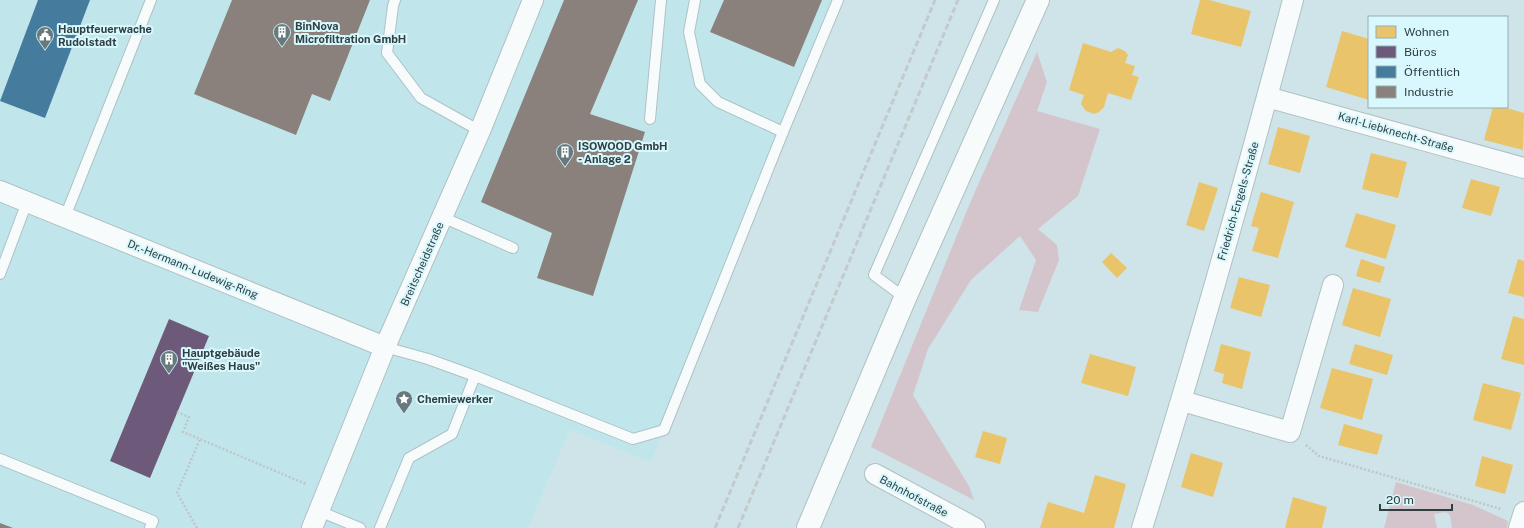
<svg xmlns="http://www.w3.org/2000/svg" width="1524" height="528" viewBox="0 0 1524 528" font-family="'Public Sans',sans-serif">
  <rect width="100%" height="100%" fill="#cee4e8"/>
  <path fill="#c0e6ec" d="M0 0H842L651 462 570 430 528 528H0Z"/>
  <g fill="#d4c5cd">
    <path d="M1037 52 1047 82 1037 111 1100 129 1078 196 1038 229 1057 245 1059 260 1038 312 1019 310 1036 260 1020 236 971 280 928 349 913 395 969 486 974 500 871 447 970 203Z"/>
    <path d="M1396 482 1473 505 1508 521 1507 528H1452L1450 515 1446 512 1434 514 1437 528H1384Z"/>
  </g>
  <g fill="#e9c46a">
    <path d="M1200 0H1209L1251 11 1241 47 1191 34Z"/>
    <path d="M1342 31 1369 39V100L1326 87Z"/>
    <path d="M1083 43 1111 52 1118 48 1125 51 1128 55 1125 63 1135 66 1132 75 1139 77 1131 100 1108 93 1104 107 1099 112 1094 114 1086 111 1081 104 1084 95 1069 90Z"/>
    <path d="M1493 107H1503L1524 113 1523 150 1484 140Z"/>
    <path d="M1278 127 1310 136 1300 173 1268 164Z"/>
    <path d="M1371 153 1407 162 1398 198 1362 189Z"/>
    <path d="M1471 179 1500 187 1491 216 1462 208Z"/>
    <path d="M1199 182 1218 188 1204 231 1186 225Z"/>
    <path d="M1261 192 1294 202 1278 258 1252 251 1259 228 1251 226Z"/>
    <path d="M1356 213 1396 225 1386 259 1345 247Z"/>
    <path d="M1111 253 1127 268 1117 278 1102 262Z"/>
    <path d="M1361 259 1385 267 1380 283 1356 276Z"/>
    <path d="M1518 259 1524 261V297L1508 293Z"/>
    <path d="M1239 277 1270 285 1261 317 1230 308Z"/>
    <path d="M1353 288 1391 299 1380 337 1342 325Z"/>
    <path d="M1513 316 1524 319V365L1501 359Z"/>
    <path d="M1221 344 1251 352 1242 389 1222 383 1224 374 1214 371Z"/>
    <path d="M1355 344 1393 355 1387 375 1349 364Z"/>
    <path d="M1090 354 1136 367 1128 396 1081 383Z"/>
    <path d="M1332 368 1373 379 1362 420 1320 408Z"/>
    <path d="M1483 383 1521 393 1511 430 1473 420Z"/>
    <path d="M1344 424 1383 435 1377 455 1338 445Z"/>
    <path d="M983 431 1007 438 1000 464 975 457Z"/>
    <path d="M1191 453 1223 463 1213 497 1181 487Z"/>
    <path d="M1482 456 1513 465 1505 494 1475 486Z"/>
    <path d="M1095 475 1126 484 1114 528H1040L1048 502 1084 513Z"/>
    <path d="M1293 497 1327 507 1322 528H1285Z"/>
  </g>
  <path fill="#6d597a" d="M169 319 209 336 150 478 110 461Z"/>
  <path fill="#457b9d" d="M38 0H90L45 118 0 101Z"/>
  <g fill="#8a817c">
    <path d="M232 0H370L330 101 312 94 296 135 194 94Z"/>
    <path d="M564 0H638L590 114 645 132 593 296 537 278 552 233 481 202Z"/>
    <path d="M724 0H822L794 67 710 32Z"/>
    <path d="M0 523 13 528H0Z"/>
  </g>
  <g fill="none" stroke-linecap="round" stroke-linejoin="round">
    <g stroke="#afc1c4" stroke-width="12">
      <g id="service">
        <path d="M395 0 393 6 387 53 421 98 480 131"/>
        <path d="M695 0 689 32 700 84 718 102 783 132"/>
        <path d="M650 119 661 0"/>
        <path d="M65 217 151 0"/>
        <path d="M442 217 513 248"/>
        <path d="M0 274 27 202"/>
        <path d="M905 298 874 275 994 0"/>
        <path d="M385 347 428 359 475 376 633 439 664 430 783 132 838 0"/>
        <path d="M0 459 153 521 150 528"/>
        <path d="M319 511 360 528"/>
        <path d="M380 528 409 458 452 434 475 376"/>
      </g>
    </g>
    <g stroke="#afc1c4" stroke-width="22">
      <g id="minor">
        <path d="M1267 97 1524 168"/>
        <path d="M0 191 385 347"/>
        <path d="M1182 401 1290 432 1333 285"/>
        <path d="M875 474 975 528"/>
        <path d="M312 528 385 347 480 131 533 0"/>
        <path d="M1142 528C1197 353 1246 177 1293 0"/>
        <path d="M1519 528 1524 512"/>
      </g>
    </g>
    <g stroke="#afc1c4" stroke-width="24">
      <path id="primary" d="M808 528 905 298 1038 0"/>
    </g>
    <g stroke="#bfc6c7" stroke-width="2.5" stroke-dasharray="2 2" stroke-linecap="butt">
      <path d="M177 412 189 417 183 432 306 484"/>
      <path d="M1306 445 1319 456 1501 509"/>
      <path d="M197 528 177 493 200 439"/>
    </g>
    <use href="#service" stroke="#f8fbfc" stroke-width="10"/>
    <use href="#minor" stroke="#f8fbfc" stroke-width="20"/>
    <use href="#primary" stroke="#f8fbfc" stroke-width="22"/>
    <g stroke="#c4cacb" stroke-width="3" stroke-dasharray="6 3" stroke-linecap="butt">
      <path d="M715 528 935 0"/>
      <path d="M738 528 958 0"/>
    </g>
  </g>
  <defs>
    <g id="building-pin" transform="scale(0.9)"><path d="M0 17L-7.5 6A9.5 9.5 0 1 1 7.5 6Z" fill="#67797c" stroke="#d8f8fd"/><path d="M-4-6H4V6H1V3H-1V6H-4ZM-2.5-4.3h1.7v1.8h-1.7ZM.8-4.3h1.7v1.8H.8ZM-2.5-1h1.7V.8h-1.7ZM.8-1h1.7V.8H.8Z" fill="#fff"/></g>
    <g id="civic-pin" transform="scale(0.9)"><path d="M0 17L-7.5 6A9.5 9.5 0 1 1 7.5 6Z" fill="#67797c" stroke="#d8f8fd"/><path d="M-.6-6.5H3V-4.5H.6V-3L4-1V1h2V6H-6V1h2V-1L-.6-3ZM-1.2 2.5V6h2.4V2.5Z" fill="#fff"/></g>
    <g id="sight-pin" transform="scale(0.9)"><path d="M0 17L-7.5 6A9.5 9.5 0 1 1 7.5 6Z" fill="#67797c" stroke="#d8f8fd"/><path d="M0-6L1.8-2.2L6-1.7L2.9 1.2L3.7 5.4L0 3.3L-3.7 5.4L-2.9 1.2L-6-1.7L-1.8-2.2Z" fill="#fff"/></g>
  </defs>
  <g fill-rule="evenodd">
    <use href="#building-pin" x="282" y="32"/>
    <use href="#civic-pin" x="45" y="35"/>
    <use href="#building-pin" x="565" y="152"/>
    <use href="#building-pin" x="169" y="359"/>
    <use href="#sight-pin" x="404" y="399"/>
  </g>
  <g text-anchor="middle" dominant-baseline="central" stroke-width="4" stroke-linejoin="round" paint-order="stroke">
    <g font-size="11" font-weight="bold" fill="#2f3f42" stroke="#d8f8fd" text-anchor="start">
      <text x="295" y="26">BinNova<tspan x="295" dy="13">Microfiltration GmbH</tspan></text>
      <text x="58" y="29">Hauptfeuerwache<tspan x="58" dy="13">Rudolstadt</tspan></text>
      <text x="578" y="146">ISOWOOD GmbH<tspan x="578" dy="13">- Anlage 2</tspan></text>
      <text x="182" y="353">Hauptgebäude<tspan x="182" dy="13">"Weißes Haus"</tspan></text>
      <text x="417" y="399">Chemiewerker</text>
    </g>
    <g font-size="11" fill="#2f3f42" stroke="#d8f8fd">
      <text transform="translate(1396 132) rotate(16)">Karl-Liebknecht-Straße</text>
      <text transform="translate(1238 201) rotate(-74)">Friedrich-Engels-Straße</text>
      <text transform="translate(422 264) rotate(-66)">Breitscheidstraße</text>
      <text transform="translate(193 269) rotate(22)">Dr.-Hermann-Ludewig-Ring</text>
      <text transform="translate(914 496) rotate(28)">Bahnhofstraße</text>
    </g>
  </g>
  <rect x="1368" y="16" width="140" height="92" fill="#d8f8fd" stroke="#94aeb2"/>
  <rect x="1376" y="26" width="20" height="12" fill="#e9c46a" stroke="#94aeb2"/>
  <text x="1404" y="36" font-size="12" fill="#2f3f42">Wohnen</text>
  <rect x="1376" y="46" width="20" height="12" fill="#6d597a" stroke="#94aeb2"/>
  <text x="1404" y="56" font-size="12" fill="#2f3f42">Büros</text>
  <rect x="1376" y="66" width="20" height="12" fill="#457b9d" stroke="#94aeb2"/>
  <text x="1404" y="76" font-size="12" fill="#2f3f42">Öffentlich</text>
  <rect x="1376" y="86" width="20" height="12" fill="#8a817c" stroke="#94aeb2"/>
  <text x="1404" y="96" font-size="12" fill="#2f3f42">Industrie</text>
  <path d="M1380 504v6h72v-6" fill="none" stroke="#2f3f42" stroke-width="2"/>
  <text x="1386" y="504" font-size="12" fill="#2f3f42" stroke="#d8f8fd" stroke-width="3" paint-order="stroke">20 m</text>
</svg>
